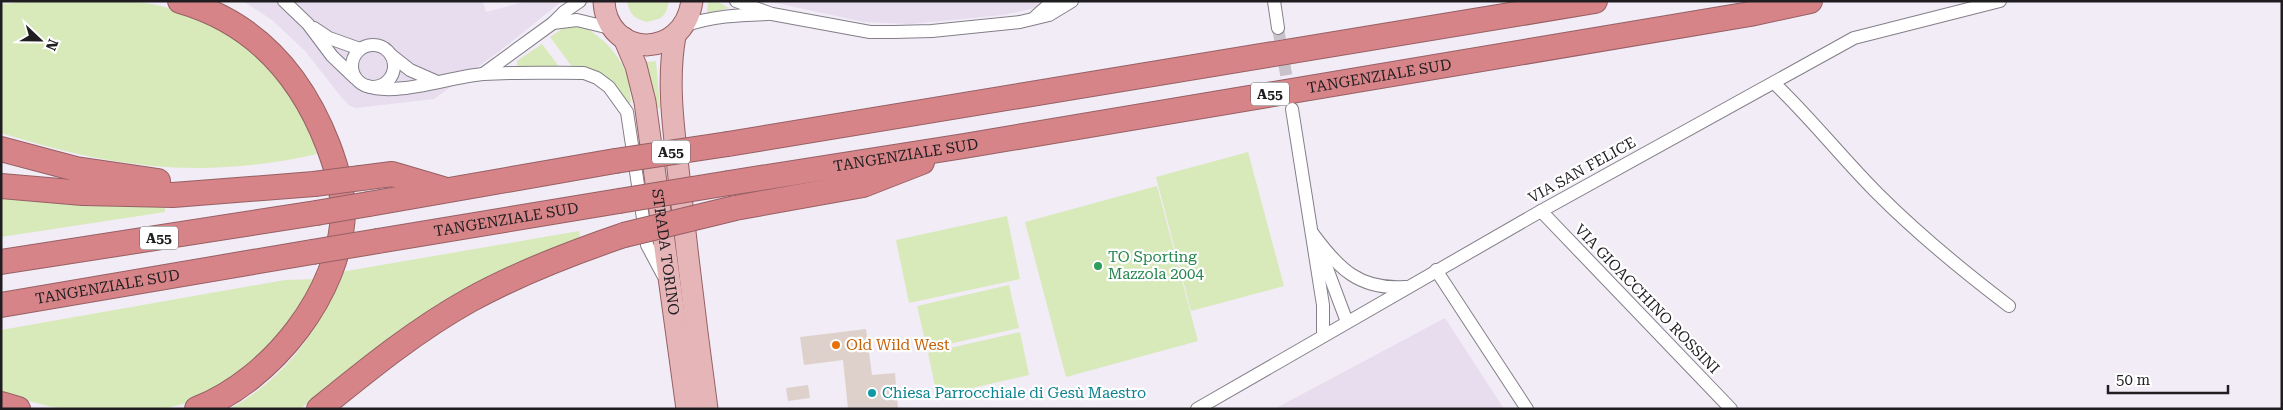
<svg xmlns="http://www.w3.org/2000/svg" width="2283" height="410" viewBox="0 0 2283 410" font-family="'Roboto Serif',serif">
  <rect width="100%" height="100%" fill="#f2ecf6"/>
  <g fill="#e7ddef">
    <path d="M243 1H483L486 12 528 1H562L501 50 434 99 356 108 350 106 342 98 305 51 272 20Z"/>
    <path d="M767 1H1047L1035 8 1003 15 910 24 864 22Z"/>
    <path d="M1445 318 1504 409H1278V407Z"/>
  </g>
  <g fill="#d8e9ba">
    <path d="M39 1C74 1 111 0 145 3 229 16 296 73 317 154 202 180 113 168 1 133V4Z"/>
    <path d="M627 1H669L666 12 661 18 647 22C635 19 629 14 627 1Z"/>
    <path d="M708 1H716L729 8 707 13Z"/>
    <path d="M580 26C600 33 622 57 628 78 630 86 630 95 631 102L629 104 573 68 550 37 565 27Z"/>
    <path d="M542 44 560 68 517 67V61Z"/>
    <path d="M656 61 660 108 654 109 651 82 645 62Z"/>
    <path d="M1248 152 1284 286 1191 311 1156 177Z"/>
    <path d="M1157 186 1198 341 1066 377 1025 222Z"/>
    <path d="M1 197 165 204V212L1 237Z"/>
    <path d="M1007 216 1020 279 909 303 896 240Z"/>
    <path d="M579 231 580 237 493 274 444 300 405 326 300 409H229C285 379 320 330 341 272Z"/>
    <path d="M317 279 302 306 258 362 203 399 163 409H68L52 407 1 394V330L285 280Z"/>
    <path d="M1009 285 1019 328 927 349 917 306Z"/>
    <path d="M1020 332 1029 375 937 396 928 353Z"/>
  </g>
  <g fill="#ded1cc">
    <path d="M866 329 872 375 895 373 898 409H848L843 360 804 365 800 337Z"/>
    <path d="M808 385 810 398 788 401 786 388Z"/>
  </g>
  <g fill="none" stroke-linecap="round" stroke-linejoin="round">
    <path stroke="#c8c3cb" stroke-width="12" stroke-dasharray="12 6" stroke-linecap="butt" d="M1278 28 1290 97"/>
    <g stroke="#837e88" stroke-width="14">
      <g id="street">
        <path d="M284 1 308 24 332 56 355 78"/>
        <path d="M736 1 772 14 870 32H894L932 31 1020 22 1049 15 1072 1"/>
        <path d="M1274 1 1278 28"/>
        <path d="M1036 16 1053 1"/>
        <path d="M553 23 577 20 614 29"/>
        <path d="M684 26C712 16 738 15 768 14"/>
        <path d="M314 28 329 38 360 49"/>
        <circle cx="373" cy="66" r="21"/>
        <path d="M391 55 410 70 435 81"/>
        <path d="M483 74 553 23 564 12 580 1"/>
        <path d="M1774 83C1811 118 1842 158 1878 194 1919 235 1963 271 2009 306"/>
        <path d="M367 86C396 97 452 76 484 74 517 72 550 73 584 73L597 78 609 87 627 112 647 245 663 275"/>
        <path d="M1292 109 1323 305V336"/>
        <path d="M1541 211 1731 409"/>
        <path d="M1313 234C1338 268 1359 290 1405 287"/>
        <path d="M1320 250 1347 322"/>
        <path d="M1436 270 1527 409"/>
        <path d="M1197 409 1541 211 1854 38 2000 1"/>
      </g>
    </g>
    <g stroke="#966064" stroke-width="23">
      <g id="primary">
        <path d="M604 1C606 57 683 62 692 1"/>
        <path d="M675 36C666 86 675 137 680 187 688 261 697 335 707 409"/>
        <path id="s1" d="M624 38 636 66 645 102 687 409"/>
      </g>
    </g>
    <g stroke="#966064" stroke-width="26">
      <g id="highway">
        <path d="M180 1C254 22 301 75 328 145 336 166 343 189 343 212 341 292 272 380 197 409"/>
        <path d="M728 144 1595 1"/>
        <path d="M1 149 76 169 158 181"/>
        <path d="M361 178 392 174 443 189"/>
        <path id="s2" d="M729 183 964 146 1750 14 1810 1"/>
        <path d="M1 186 83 193 173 195 314 184"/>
        <path d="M369 204 615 161"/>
        <path d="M735 208 863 185 922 162"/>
        <path id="s3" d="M378 241 619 201"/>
        <path d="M1 262 316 213"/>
        <path id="s4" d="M1 305 312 252"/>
        <path d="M1 404 18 409"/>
        <path d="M319 409C367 370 416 330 470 300 519 273 571 253 624 235"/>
      </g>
    </g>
    <use href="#street" stroke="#fff" stroke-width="12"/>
    <use href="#primary" stroke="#e6b5b8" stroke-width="21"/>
    <use href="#highway" stroke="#d68488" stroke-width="24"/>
    <g stroke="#966064" stroke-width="26" stroke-linecap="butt">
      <g id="highway-bridge">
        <path d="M615 161 728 144"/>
        <path d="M314 184 361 178"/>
        <path d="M619 201 729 183"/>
        <path d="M316 213 369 204"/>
        <path d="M624 235 735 208"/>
        <path d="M312 252 378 241"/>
      </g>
    </g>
    <use href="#highway-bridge" stroke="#d68488" stroke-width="24"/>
  </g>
  <circle fill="#2e9e5b" stroke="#fff" stroke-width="2" cx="1098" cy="266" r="5"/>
  <circle fill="#e8710a" stroke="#fff" stroke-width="2" cx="836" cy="345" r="5"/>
  <circle fill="#0f9aa8" stroke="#fff" stroke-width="2" cx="872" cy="393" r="5"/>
  <g text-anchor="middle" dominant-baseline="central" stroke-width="4.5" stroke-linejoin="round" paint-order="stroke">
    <g fill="#fff" stroke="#626163" stroke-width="1">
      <rect x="1251" y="82.5" width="38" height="23" rx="4"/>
      <rect x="652" y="140.5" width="38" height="23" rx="4"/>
      <rect x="140" y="226.5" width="38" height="23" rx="4"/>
    </g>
    <g font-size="14" font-weight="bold" fill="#1f1d20">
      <text x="1270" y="94">A55</text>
      <text x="671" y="152">A55</text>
      <text x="159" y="238">A55</text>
    </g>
    <g font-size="15" fill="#1f1d20" stroke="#fff">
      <text stroke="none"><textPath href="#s2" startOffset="659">TANGENZIALE SUD</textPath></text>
      <text stroke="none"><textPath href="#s2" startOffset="179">TANGENZIALE SUD</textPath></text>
      <text transform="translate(1582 170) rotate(-29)">VIA SAN FELICE</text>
      <text stroke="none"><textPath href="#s3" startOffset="130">TANGENZIALE SUD</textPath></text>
      <text stroke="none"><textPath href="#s1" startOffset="219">STRADA TORINO</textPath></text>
      <text stroke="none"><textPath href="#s4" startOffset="108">TANGENZIALE SUD</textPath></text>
      <text transform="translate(1647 299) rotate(46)">VIA GIOACCHINO ROSSINI</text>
    </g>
    <g font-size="15" fill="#27864d" stroke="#fff" text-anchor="start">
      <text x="1108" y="257">TO Sporting<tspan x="1108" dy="17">Mazzola 2004</tspan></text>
    </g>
    <g font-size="15" fill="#c56008" stroke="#fff" text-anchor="start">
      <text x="846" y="345">Old Wild West</text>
    </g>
    <g font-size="15" fill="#0d838f" stroke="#fff" text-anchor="start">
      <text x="882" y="393">Chiesa Parrocchiale di Gesù Maestro</text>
    </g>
  </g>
  <rect width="2283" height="410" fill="none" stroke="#1f1d20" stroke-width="5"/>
  <g transform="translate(40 40) rotate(112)" stroke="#ffffff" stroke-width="4" paint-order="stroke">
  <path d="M0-4L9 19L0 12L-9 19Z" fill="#1f1d20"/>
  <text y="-8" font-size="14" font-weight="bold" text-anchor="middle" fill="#1f1d20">N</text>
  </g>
  <path d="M2108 385v8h120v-8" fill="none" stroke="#1f1d20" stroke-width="2.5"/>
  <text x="2116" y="385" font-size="15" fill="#1f1d20" stroke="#ffffff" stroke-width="4" paint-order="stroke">50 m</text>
</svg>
